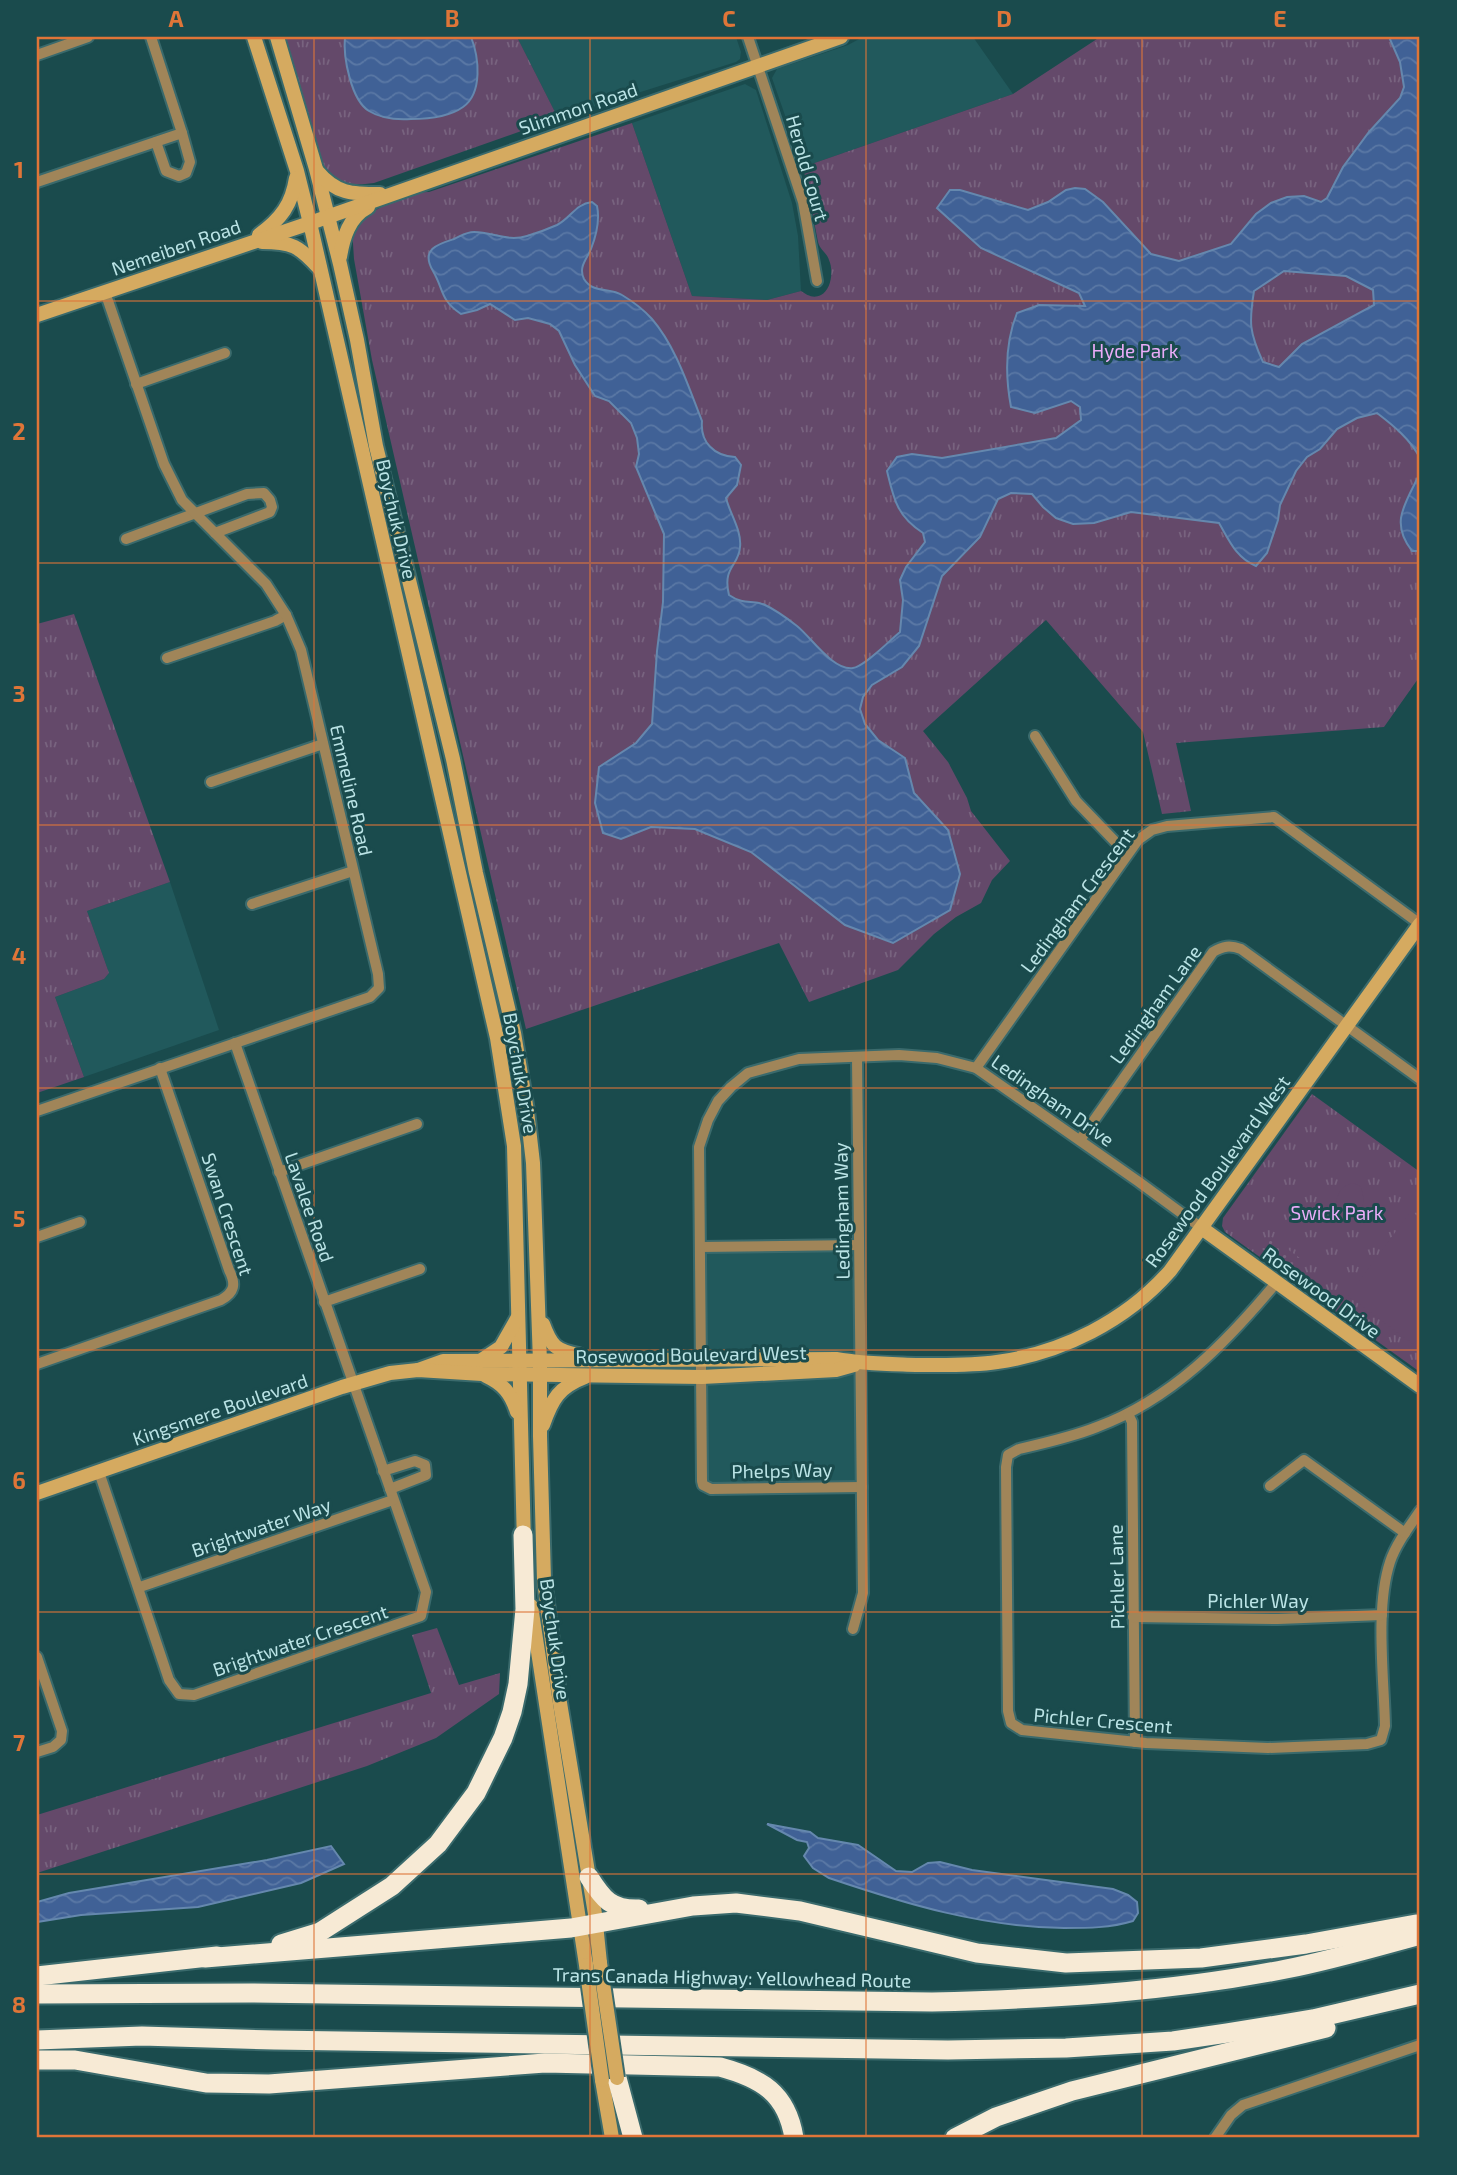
<svg xmlns="http://www.w3.org/2000/svg" width="1457" height="2175" viewBox="0 0 1457 2175" font-family="'Exo 2',sans-serif">
  <defs>
    <pattern id="grass-tufts" width="24" height="20" patternUnits="userSpaceOnUse" patternTransform="scale(1.75)"><rect width="24" height="20" fill="#64496a"/><path d="M3 7l-1-3M5 7V3M7 7l1-3M15 17l-1-3M17 17v-4M19 17l1-3" fill="none" stroke="#78637f"/></pattern>
    <pattern id="garden-dots" width="8" height="8" patternUnits="userSpaceOnUse" patternTransform="scale(1.75)"><rect width="8" height="8" fill="#64496a"/><path d="M2 2h.1M6 6h.1" fill="none" stroke="#78637f" stroke-width="1.8" stroke-linecap="round"/></pattern>
    <pattern id="water-waves" width="16" height="10" patternUnits="userSpaceOnUse" patternTransform="scale(1.75)"><rect width="16" height="10" fill="#406196"/><path d="M0 5q4-4 8 0t8 0" fill="none" stroke="#5a78a5"/></pattern>
  </defs>
  <rect width="100%" height="100%" fill="#1a4b4d"/>
  <g fill="#21595c">
    <path d="M517 37H736L741 52 740 59 736 62 558 118Z"/>
    <path d="M863 37H973L1013 94 803 167 772 78 777 69 848 45Z"/>
    <path d="M745 84 756 90 792 203 798 236 801 291 767 300 692 296 632 123Z"/>
    <path d="M170 882 219 1030 84 1077 55 997 104 979 109 973 87 911Z"/>
    <path d="M859 1245 862 1487 707 1488 700 1247Z"/>
  </g>
  <g fill="url(#grass-tufts)">
    <path d="M280 37H517L558 118 374 183C344 187 331 183 317 156Z"/>
    <path d="M1100 37H1420V676L1384 727 1176 743 1191 811 1162 814 1143 732 1046 620 923 731 948 762 967 798 971 811 1010 861 992 880 981 903 956 917 934 934 898 970 809 1002 779 943 526 1029 372 360 354 259 352 228C372 210 401 193 429 192L632 123 692 296 767 300 801 291C807 295 813 299 821 295 831 290 834 271 829 260 827 253 820 250 818 242 813 217 809 192 803 167L1013 94Z"/>
    <path d="M74 614 170 882 87 911 109 973 104 979 55 997 84 1077 37 1093V624Z"/>
    <path d="M1312 1094 1420 1172V1372L1225 1232 1222 1226 1223 1218Z"/>
    <path d="M437 1628 459 1685 500 1673 499 1694 436 1738 367 1766 37 1873V1815L431 1693 412 1635Z"/>
  </g>
  <path fill="url(#garden-dots)" d="M1271 1237 1301 1259 1292 1270 1262 1249Z"/>
  <g fill="#64496a">
    <path d="M1354 1183 1361 1187 1364 1200 1360 1214 1345 1215 1341 1206 1336 1204C1337 1193 1343 1184 1354 1183Z"/>
    <path d="M1411 1211 1420 1218V1349L1348 1296Z"/>
  </g>
  <g fill="url(#water-waves)" stroke="#6588ae" stroke-width="2" fill-rule="evenodd">
    <path d="M345 37H471C479 57 483 93 463 107 449 117 427 119 411 119 396 120 382 119 369 111 351 100 343 57 345 37Z"/>
    <path d="M1389 37H1420V458C1410 439 1394 426 1377 413L1357 418 1337 429 1320 449 1307 457 1296 471 1280 505 1278 520 1267 553 1256 566C1236 558 1229 540 1219 523L1131 512 1094 523 1073 524 1056 518 1043 507 1032 494 1011 493 998 499 980 537 942 576 919 646 902 667 872 685 863 697 860 709 865 724 878 740 905 758 914 793 948 830 960 874 950 910 893 943 845 925 751 852 695 829 651 827 621 839 603 833 595 803 599 767 636 743 652 724 657 651 663 602 664 534 636 467 639 454 637 438 631 423 609 401 595 396 575 365 559 331 550 324 528 318 515 320 490 304 477 310 461 314C440 300 444 290 433 271 420 249 438 244 454 239 461 236 466 232 474 232 493 232 507 242 527 236 537 233 548 229 557 225 571 218 575 204 592 202L597 206C600 220 596 236 591 249 587 259 578 267 584 279 593 294 610 287 622 295 632 301 644 310 652 319 676 347 688 386 702 421 700 442 714 456 735 457L741 465 737 485 726 498C730 514 742 531 740 547 739 566 722 567 729 595 745 606 752 599 765 605 776 610 788 619 797 626 811 637 833 671 853 668 865 666 889 641 900 632L903 600 900 580 906 567 925 542 923 533C897 516 894 500 887 471L897 457 912 454 942 458 1056 438 1081 420 1080 407 1071 401 1035 413 1011 407C1005 375 1005 343 1017 313L1039 305 1085 306 1079 293 981 248 937 208 950 190H960L1028 210 1048 202 1066 190 1075 188 1085 189 1103 202 1151 254 1179 261 1231 244 1256 214 1271 203 1287 197 1304 196 1321 202 1327 198 1343 167 1369 132 1400 98 1404 87 1400 62ZM1284 271 1346 276 1373 290 1374 305 1302 344 1279 367 1263 362C1249 332 1249 322 1254 291Z"/>
    <path d="M1420 473V551H1412C1389 522 1406 503 1420 473Z"/>
    <path d="M767 1824 810 1832 818 1838 858 1845 896 1871 912 1872 928 1863 940 1862 972 1870 1113 1889 1128 1895 1137 1902 1138 1913 1133 1921C1110 1928 1088 1928 1064 1928 982 1927 906 1904 829 1878L813 1868 804 1856 809 1848 807 1842 797 1840Z"/>
    <path d="M331 1846 344 1864 301 1883 198 1907 81 1915 37 1922V1902L69 1893 267 1860Z"/>
  </g>
  <g fill="none" stroke-linecap="round" stroke-linejoin="round">
    <g stroke="#3a6a6c" stroke-width="14">
      <g id="street">
        <path d="M748 37 803 202 817 281"/>
        <path d="M37 55 88 37"/>
        <path d="M156 142 166 171 179 176 186 173 190 162 182 133"/>
        <path d="M37 182 182 133 151 37"/>
        <path d="M136 384 225 353"/>
        <path d="M126 539 247 494 264 493 270 500 272 507 270 512 215 533"/>
        <path d="M167 658 275 621 286 615"/>
        <path d="M1035 736 1076 801 1127 854"/>
        <path d="M211 782 323 744"/>
        <path d="M252 904 353 871"/>
        <path d="M976 1068 1138 840 1152 830 1167 826 1274 817 1420 924"/>
        <path d="M37 1111 370 997 379 988 378 974 301 650 286 615 266 584 182 500 164 464 105 292"/>
        <path d="M1080 1140 1213 952C1223 946 1230 945 1241 949L1420 1079"/>
        <path d="M279 1172 417 1124"/>
        <path d="M37 1237 80 1222"/>
        <path d="M700 1247 859 1245"/>
        <path d="M1276 1283C1226 1343 1172 1399 1097 1427 1072 1437 1045 1443 1019 1449L1008 1455 1006 1467 1008 1711 1011 1723 1022 1730 1146 1743 1268 1748 1367 1744 1381 1740 1385 1726C1384 1677 1375 1608 1390 1562 1396 1544 1409 1527 1420 1511"/>
        <path d="M324 1302 420 1269"/>
        <path d="M37 1364 221 1300C235 1292 236 1284 229 1270L160 1068"/>
        <path d="M1128 1414 1132 1422 1135 1742"/>
        <path d="M383 1471 415 1461 425 1465 426 1475 390 1489"/>
        <path d="M99 1472 169 1680 179 1694 194 1695 421 1616 426 1592 235 1043"/>
        <path d="M1270 1486 1304 1460 1405 1533"/>
        <path d="M862 1487 711 1489 703 1485 702 1481 699 1147 708 1120 718 1101 731 1087 748 1073 799 1059 899 1055 937 1058 976 1068 1139 1182 1203 1229"/>
        <path d="M140 1587 393 1500"/>
        <path d="M1133 1617 1278 1619 1382 1615"/>
        <path d="M853 1629 863 1593 857 1058"/>
        <path d="M37 1657 62 1731 61 1740 53 1747 37 1752"/>
        <path d="M1215 2138 1231 2115 1243 2105 1420 2045"/>
      </g>
    </g>
    <g stroke="#3a6a6c" stroke-width="18">
      <g id="secondary">
        <path d="M254 37 297 171 310 223 497 1038 514 1146 524 1544"/>
        <path d="M277 37 316 169 340 264 357 340 376 446 453 759 476 873 514 1033 527 1111 533 1163 540 1362V1436L544 1580 560 1703 595 1914 600 1963"/>
        <path d="M317 171C336 194 352 194 380 194"/>
        <path d="M259 235C281 219 292 204 296 178"/>
        <path d="M262 242C292 242 299 246 319 268"/>
        <path d="M340 257C343 238 349 217 368 207"/>
        <path d="M37 315 310 223 841 37"/>
        <path d="M1203 1229 1420 1386"/>
        <path d="M543 1324C551 1346 556 1351 579 1355"/>
        <path d="M480 1361 501 1347 518 1317"/>
        <path d="M418 1370 443 1361 836 1359C863 1364 889 1364 916 1365 943 1365 971 1366 997 1362 1062 1353 1126 1321 1170 1271L1420 924"/>
        <path d="M486 1376C503 1384 511 1393 517 1412"/>
        <path d="M543 1425C552 1399 559 1387 585 1377"/>
        <path d="M37 1493 342 1387 390 1373 418 1370 482 1374 702 1377 836 1370 854 1365"/>
        <path d="M531 1606 586 1965"/>
        <path d="M602 2080 612 2138"/>
      </g>
    </g>
    <g stroke="#3a6a6c" stroke-width="23">
      <g id="highway">
        <path d="M589 1877C603 1899 611 1910 639 1909"/>
        <path d="M281 1944 320 1932 392 1886 438 1844 476 1793 503 1738 512 1712 518 1684 525 1609 523 1535"/>
        <path d="M205 1958 571 1928 693 1906 736 1903 800 1911 977 1953 1066 1963 1201 1958 1306 1944 1416 1924"/>
        <path d="M37 1976 217 1956"/>
        <path d="M37 1994 252 1993 932 2002C1051 1999 1170 1992 1286 1969 1332 1960 1376 1947 1420 1935"/>
        <path d="M37 2040 142 2036 274 2040 948 2050 1066 2048 1173 2041 1227 2033 1313 2019 1420 1994"/>
        <path d="M37 2060H75L206 2083 269 2084 545 2063 720 2067C761 2078 787 2093 794 2138"/>
        <path d="M617 2078 633 2138"/>
        <path d="M955 2138 996 2117 1072 2091 1326 2028"/>
      </g>
    </g>
    <use href="#street" stroke="#a08559" stroke-width="10"/>
    <use href="#secondary" stroke="#d5aa60" stroke-width="14"/>
    <use href="#highway" stroke="#f7ead5" stroke-width="19"/>
    <g stroke="#3a6a6c" stroke-width="18" stroke-linecap="butt">
      <g id="secondary-bridge">
        <path d="M600 1963 617 2078"/>
        <path d="M586 1965 602 2080"/>
      </g>
    </g>
    <use href="#secondary-bridge" stroke="#d5aa60" stroke-width="14"/>
  </g>
  <path fill="none" stroke="#df7538" stroke-width="2" stroke-opacity="0.55" d="M314 37V2138M590 37V2138M866 37V2138M1142 37V2138M37 301H1420M37 563H1420M37 825H1420M37 1088H1420M37 1350H1420M37 1612H1420M37 1874H1420"/>
  <g text-anchor="middle" dominant-baseline="central" stroke-width="6" stroke-linejoin="round" paint-order="stroke">
    <g font-size="19" fill="#bbe4e6" stroke="#1a4b4d">
      <text transform="translate(578 108) rotate(-19)">Slimmon Road</text>
      <text transform="translate(808 168) rotate(74)">Herold Court</text>
      <text transform="translate(176 247) rotate(-19)">Nemeiben Road</text>
      <text transform="translate(397 519) rotate(77)">Boychuk Drive</text>
      <text transform="translate(352 790) rotate(77)">Emmeline Road</text>
      <text transform="translate(1077 900) rotate(-53)">Ledingham Crescent</text>
      <text transform="translate(1155 1004) rotate(-54)">Ledingham Lane</text>
      <text transform="translate(521 1073) rotate(80)">Boychuk Drive</text>
      <text transform="translate(1053 1100) rotate(35)">Ledingham Drive</text>
      <text transform="translate(1217 1171) rotate(-54)">Rosewood Boulevard West</text>
      <text transform="translate(310 1207) rotate(71)">Lavalee Road</text>
      <text transform="translate(841 1211) rotate(-91)">Ledingham Way</text>
      <text transform="translate(228 1214) rotate(72)">Swan Crescent</text>
      <text transform="translate(1322 1292) rotate(36)">Rosewood Drive</text>
      <text transform="translate(691 1354) rotate(-1)">Rosewood Boulevard West</text>
      <text transform="translate(220 1409) rotate(-19)">Kingsmere Boulevard</text>
      <text transform="translate(782 1470) rotate(-1)">Phelps Way</text>
      <text transform="translate(261 1527) rotate(-19)">Brightwater Way</text>
      <text transform="translate(1116 1577) rotate(-91)">Pichler Lane</text>
      <text x="1258" y="1600">Pichler Way</text>
      <text transform="translate(556 1639) rotate(82)">Boychuk Drive</text>
      <text transform="translate(300 1640) rotate(-19)">Brightwater Crescent</text>
      <text transform="translate(1103 1720) rotate(5)">Pichler Crescent</text>
      <text transform="translate(732 1977) rotate(1)">Trans Canada Highway: Yellowhead Route</text>
    </g>
    <g font-size="19" fill="#eaacf9" stroke="#1a4b4d">
      <text x="1135" y="350">Hyde Park</text>
      <text x="1337" y="1212">Swick Park</text>
    </g>
  </g>
  <rect width="1457" height="2175" fill="none" stroke="#1a4b4d" stroke-width="77"/>
  <rect x="38" y="38" width="1380" height="2098" fill="none" stroke="#df7538" stroke-width="2.5"/>
  <g font-size="23" text-anchor="middle" font-weight="bold" fill="#df7538">
    <text x="176" y="27">A</text>
    <text x="452" y="27">B</text>
    <text x="729" y="27">C</text>
    <text x="1004" y="27">D</text>
    <text x="1280" y="27">E</text>
    <text x="19" y="178">1</text>
    <text x="19" y="440">2</text>
    <text x="19" y="702">3</text>
    <text x="19" y="964">4</text>
    <text x="19" y="1227">5</text>
    <text x="19" y="1489">6</text>
    <text x="19" y="1751">7</text>
    <text x="19" y="2013">8</text>
  </g>
</svg>
